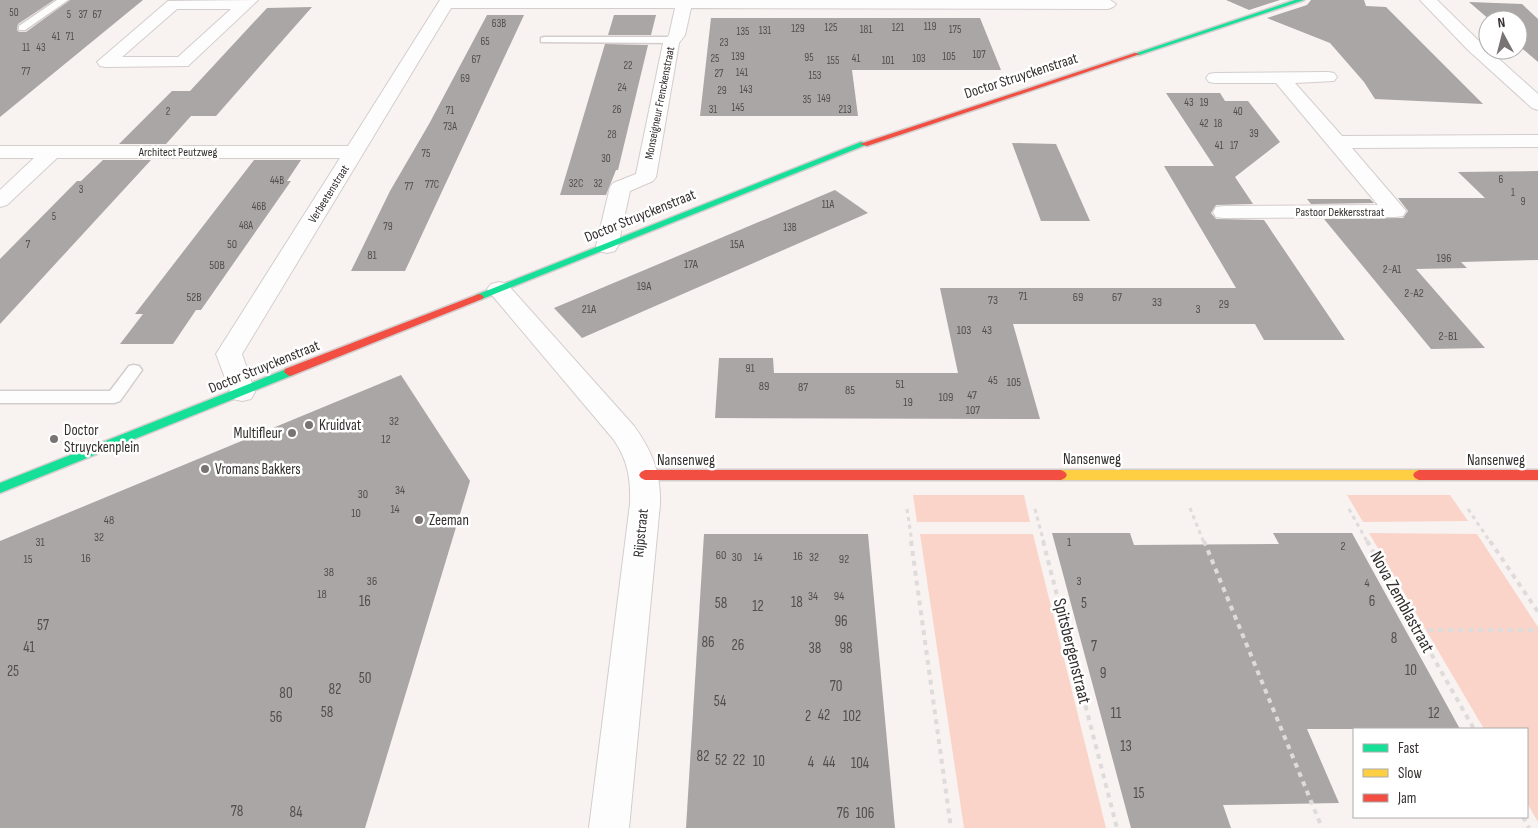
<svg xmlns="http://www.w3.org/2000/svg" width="1538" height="828" viewBox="0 0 1538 828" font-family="'Sofia Sans Condensed',sans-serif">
  <rect width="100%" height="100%" fill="#f8f2f1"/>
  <g fill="#fad4c9">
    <path d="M913 495H1024L1030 522H917Z"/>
    <path d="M1347 495H1450L1468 521 1363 522Z"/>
    <path d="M1369 533 1477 534 1538 627V822L1527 803V729H1484Z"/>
    <path d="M920 534H1033L1106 828H964Z"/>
  </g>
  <g fill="#aaa6a5">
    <path d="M0 0H54L18 24 17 30 19 32H26L70 0H143L0 117Z"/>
    <path d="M1226 0H1280L1249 10Z"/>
    <path d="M1311 0H1364L1366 6 1386 7 1483 104 1375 99 1364 82 1330 43 1267 18 1307 5Z"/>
    <path d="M1469 2 1522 4 1538 19V62L1518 45V20H1490Z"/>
    <path d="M312 7 216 116H191L166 144H119L172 91H190L267 8Z"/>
    <path d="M487 15H524L405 271H351L390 191 429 124Z"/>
    <path d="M614 15H656L651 35H608Z"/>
    <path d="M711 18H980L1001 70H852L858 116H700Z"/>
    <path d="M605 44 648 45 618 170H616L606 195H560Z"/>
    <path d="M1166 93H1220L1225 101H1248L1280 142 1235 177 1253 204 1216 205 1211 213 1216 219 1264 220 1345 340H1264L1255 324H1013L1040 419 715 418 719 358H773L774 373H958L940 288H1236L1164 166H1214Z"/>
    <path d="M1012 143 1056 144 1090 221H1041Z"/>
    <path d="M103 160H151L0 324V259L77 181H81Z"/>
    <path d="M254 160H301L287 181H291L201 310H196L173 344H120L143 314H135Z"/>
    <path d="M1538 171V260L1461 262 1467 268 1416 269 1485 348 1431 349 1324 219 1403 218 1408 211 1398 198H1485L1458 172Z"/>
    <path d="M835 190 868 213 582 338 554 308Z"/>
    <path d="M1307 199H1370L1374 203 1311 204Z"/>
    <path d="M401 375 470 481 365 828H0V541Z"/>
    <path d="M1052 533H1130L1134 545 1279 544 1273 533H1352L1460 729H1307L1339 803 1223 805 1231 828H1131Z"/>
    <path d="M704 534H868L895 828H686Z"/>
  </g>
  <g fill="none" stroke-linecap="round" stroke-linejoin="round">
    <g stroke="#d3cecd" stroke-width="3">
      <g id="lane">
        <path d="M57 0H68L25 30H19V26Z"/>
        <path d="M544 37H673L678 40 673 43 541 42V38Z"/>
        <path d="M134 365 139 366 142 370 120 401 114 403H0V391H110L129 366Z"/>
      </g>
    </g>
    <g stroke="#d3cecd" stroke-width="2">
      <g id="street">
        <path d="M258 0 188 66 106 67 100 66 97 62 168 1ZM177 9H231L178 57H122Z"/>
        <path d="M440 0H1110L1116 4 1113 7 1108 9 691 8 685 35 679 43 656 177 653 181 630 191 618 246 615 251 607 253 599 251 596 246 610 187 613 183 636 174 663 43 669 35 675 8H451L242 354 255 392 251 399 242 401 233 399 216 354 340 158H57L7 205 0 207V190L34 158H0V146H348Z"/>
        <path d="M1420 0H1437L1480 42 1538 94V110L1532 108 1468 50Z"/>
        <path d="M1328 72 1334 73 1337 77 1334 81 1295 83 1342 136 1538 135V147L1352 148 1406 211 1403 216 1395 217 1224 218 1216 217 1213 212 1216 207 1224 206 1378 205 1276 83H1215L1209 82 1206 78 1209 74 1215 73Z"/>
        <path d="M499 282 507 284 634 426C652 451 661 473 660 504L629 828H589L630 504C631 479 628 461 614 440L491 294 487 289 491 284Z"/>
      </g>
    </g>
    <g stroke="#d3cecd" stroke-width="3">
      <g id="fast">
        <path d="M1295 0H1304L1139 55 1134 54Z"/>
        <path d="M861 142 868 144 482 299H476L474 297 476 295Z"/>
        <path d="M289 368 293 369 294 372 293 375 0 493V483Z"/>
      </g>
    </g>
    <g stroke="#d3cecd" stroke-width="3">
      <path id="slow" d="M1061 470H1419L1423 472 1425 475 1423 478 1419 480H1061L1057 478 1055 475 1057 472Z"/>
    </g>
    <g stroke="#d3cecd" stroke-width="3">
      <g id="jam">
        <path d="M1135 53 1140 54 867 146 860 144Z"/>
        <path d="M479 294 482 295 484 297 482 299 293 375 289 376 284 372 285 369Z"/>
        <path d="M645 470H1061L1065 472 1067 475 1065 478 1061 480H645L641 478 639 475 641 472Z"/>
        <path d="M1419 470H1538V480H1419L1415 478 1413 475 1415 472Z"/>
      </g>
    </g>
    <g stroke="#dedcdb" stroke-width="3" stroke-dasharray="4 4" stroke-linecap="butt">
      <path d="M1190 508 1204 543"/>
      <path d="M907 509 912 543"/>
      <path d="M1035 509 1044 543"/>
      <path d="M1349 509 1368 543"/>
      <path d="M1468 509 1491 543"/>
    </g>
    <g stroke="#dedcdb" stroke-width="4" stroke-dasharray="5 5" stroke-linecap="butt">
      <path d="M911 541 951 828"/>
      <path d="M1043 541 1117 828"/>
      <path d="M1204 541 1322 828"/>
      <path d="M1367 541 1474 729"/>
      <path d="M1490 541 1538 612"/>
      <path d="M1418 630H1538"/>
      <path d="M1523 817 1529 828"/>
    </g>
    <use href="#lane" fill="#fefdfd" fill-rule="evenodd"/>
    <use href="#street" fill="#fefdfd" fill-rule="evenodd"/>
    <use href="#fast" fill="#16e098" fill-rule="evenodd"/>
    <use href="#slow" fill="#ffcf43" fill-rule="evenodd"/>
    <use href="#jam" fill="#f24e42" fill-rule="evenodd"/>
  </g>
  <g fill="#797473" stroke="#fff" stroke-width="2">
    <circle cx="309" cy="425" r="5"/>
    <circle cx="292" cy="433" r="5"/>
    <circle cx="54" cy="439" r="5"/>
    <circle cx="205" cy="469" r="5"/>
    <circle cx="419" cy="520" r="5"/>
  </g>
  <g text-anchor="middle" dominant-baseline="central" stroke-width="5" stroke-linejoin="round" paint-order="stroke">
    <g font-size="11" fill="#524e4c">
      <text x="14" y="12">50</text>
      <text x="69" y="14">5</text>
      <text x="83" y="14">37</text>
      <text x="97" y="14">67</text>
      <text x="499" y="23">63B</text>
      <text x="930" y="26">119</text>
      <text x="831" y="27">125</text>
      <text x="898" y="27">121</text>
      <text x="798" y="28">129</text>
      <text x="866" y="29">181</text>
      <text x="955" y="29">175</text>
      <text x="765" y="30">131</text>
      <text x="743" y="31">135</text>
      <text x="56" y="36">41</text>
      <text x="70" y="36">71</text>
      <text x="485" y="41">65</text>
      <text x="724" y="42">23</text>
      <text x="26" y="47">11</text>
      <text x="41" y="47">43</text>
      <text x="979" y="54">107</text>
      <text x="738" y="56">139</text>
      <text x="949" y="56">105</text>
      <text x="809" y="57">95</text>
      <text x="715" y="58">25</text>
      <text x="856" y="58">41</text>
      <text x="919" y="58">103</text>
      <text x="476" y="59">67</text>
      <text x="833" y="60">155</text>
      <text x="888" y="60">101</text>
      <text x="628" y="65">22</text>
      <text x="26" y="71">77</text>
      <text x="742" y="72">141</text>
      <text x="719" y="73">27</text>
      <text x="815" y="75">153</text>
      <text x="465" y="78">69</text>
      <text x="622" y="87">24</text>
      <text x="746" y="89">143</text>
      <text x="722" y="90">29</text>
      <text x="824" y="98">149</text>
      <text x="807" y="99">35</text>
      <text x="1189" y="102">43</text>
      <text x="1204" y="102">19</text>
      <text x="738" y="107">145</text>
      <text x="617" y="109">26</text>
      <text x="713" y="109">31</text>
      <text x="845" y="109">213</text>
      <text x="450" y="110">71</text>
      <text x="168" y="111">2</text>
      <text x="1238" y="111">40</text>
      <text x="1204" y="123">42</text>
      <text x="1218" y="123">18</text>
      <text x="450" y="126">73A</text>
      <text x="1254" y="133">39</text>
      <text x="612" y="134">28</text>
      <text x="1219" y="145">41</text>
      <text x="1234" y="145">17</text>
      <text x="426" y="153">75</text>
      <text x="606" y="158">30</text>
      <text x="1501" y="179">6</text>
      <text x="277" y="180">44B</text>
      <text x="576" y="183">32C</text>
      <text x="598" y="183">32</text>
      <text x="432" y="184">77C</text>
      <text x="409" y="186">77</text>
      <text x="81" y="189">3</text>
      <text x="1513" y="192">1</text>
      <text x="1523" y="201">9</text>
      <text x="828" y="204">11A</text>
      <text x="259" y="206">46B</text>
      <text x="54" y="216">5</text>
      <text x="246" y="225">48A</text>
      <text x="388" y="226">79</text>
      <text x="790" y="227">13B</text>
    </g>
    <g font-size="12" fill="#34302f" stroke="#fff">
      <text transform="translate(660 103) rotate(-79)">Monseigneur Frenckenstraat</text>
      <text x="178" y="152">Architect Peutzweg</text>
      <text transform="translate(329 194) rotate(-58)">Verbeetenstraat</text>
      <text x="1340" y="212">Pastoor Dekkersstraat</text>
    </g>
    <g font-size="12" fill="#524e4c">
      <text x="28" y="244">7</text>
      <text x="232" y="244">50</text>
      <text x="737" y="244">15A</text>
      <text x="372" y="255">81</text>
      <text x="1444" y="258">196</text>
      <text x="691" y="264">17A</text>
      <text x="217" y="265">50B</text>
      <text x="1392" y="269">2-A1</text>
      <text x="644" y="286">19A</text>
      <text x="1414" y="293">2-A2</text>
      <text x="1023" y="296">71</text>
      <text x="194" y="297">52B</text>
      <text x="1078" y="297">69</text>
      <text x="1117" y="297">67</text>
      <text x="993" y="300">73</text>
      <text x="1157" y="302">33</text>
      <text x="1224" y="304">29</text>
      <text x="589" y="309">21A</text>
      <text x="1198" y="309">3</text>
      <text x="964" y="330">103</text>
      <text x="987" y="330">43</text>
      <text x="1448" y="336">2-B1</text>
      <text x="750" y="368">91</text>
      <text x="993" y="380">45</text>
      <text x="1014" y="382">105</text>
      <text x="900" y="384">51</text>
      <text x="764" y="386">89</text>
      <text x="803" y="387">87</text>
      <text x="850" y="390">85</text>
      <text x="972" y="395">47</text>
      <text x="946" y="397">109</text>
      <text x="908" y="402">19</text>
      <text x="973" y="410">107</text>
      <text x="394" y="421">32</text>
      <text x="386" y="439">12</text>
      <text x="400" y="490">34</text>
      <text x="363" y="494">30</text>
      <text x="395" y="509">14</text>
      <text x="356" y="513">10</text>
      <text x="109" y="520">48</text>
      <text x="99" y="537">32</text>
      <text x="40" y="542">31</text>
      <text x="1069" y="542">1</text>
      <text x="1343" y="546">2</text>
      <text x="721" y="555">60</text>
      <text x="798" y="556">16</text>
      <text x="737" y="557">30</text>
      <text x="758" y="557">14</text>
      <text x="814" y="557">32</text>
      <text x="86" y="558">16</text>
      <text x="28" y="559">15</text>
      <text x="844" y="559">92</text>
      <text x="329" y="572">38</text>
      <text x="372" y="581">36</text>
      <text x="1079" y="581">3</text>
      <text x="1367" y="583">4</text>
      <text x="322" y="594">18</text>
      <text x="813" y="596">34</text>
      <text x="839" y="596">94</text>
    </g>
    <g font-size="15" fill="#34302f" stroke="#fff">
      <text transform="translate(1021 76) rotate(-18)">Doctor Struyckenstraat</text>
      <text transform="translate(640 216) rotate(-22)">Doctor Struyckenstraat</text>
      <text transform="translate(264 367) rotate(-22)">Doctor Struyckenstraat</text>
      <text x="1092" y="459">Nansenweg</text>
      <text x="686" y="460">Nansenweg</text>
      <text x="1496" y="460">Nansenweg</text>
      <text transform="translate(641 533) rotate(-84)">Rijpstraat</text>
    </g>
    <g font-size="15" fill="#34302f" stroke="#fff" text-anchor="start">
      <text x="319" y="425">Kruidvat</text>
      <text x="64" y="430">Doctor<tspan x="64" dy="17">Struyckenplein</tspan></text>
      <text x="282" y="433" text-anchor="end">Multifleur</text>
      <text x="215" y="469">Vromans Bakkers</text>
      <text x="429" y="520">Zeeman</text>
    </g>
    <g font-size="15" fill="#524e4c">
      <text x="365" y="601">16</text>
      <text x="1372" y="601">6</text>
      <text x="797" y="602">18</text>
      <text x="721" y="603">58</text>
      <text x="1084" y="603">5</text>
      <text x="758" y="606">12</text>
      <text x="841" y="621">96</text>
      <text x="43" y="625">57</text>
      <text x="1394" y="638">8</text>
      <text x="708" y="642">86</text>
      <text x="738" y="645">26</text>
      <text x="1094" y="646">7</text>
      <text x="29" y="647">41</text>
      <text x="815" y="648">38</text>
      <text x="846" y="648">98</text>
      <text x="1411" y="670">10</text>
      <text x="13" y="671">25</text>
      <text x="1103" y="673">9</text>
      <text x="365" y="678">50</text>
      <text x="836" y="686">70</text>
      <text x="335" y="689">82</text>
      <text x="286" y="693">80</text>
      <text x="720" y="701">54</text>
      <text x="327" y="712">58</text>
      <text x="1116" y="713">11</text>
      <text x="1434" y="713">12</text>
      <text x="824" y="715">42</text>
      <text x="808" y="716">2</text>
      <text x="852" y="716">102</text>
      <text x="276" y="717">56</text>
      <text x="1126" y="746">13</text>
      <text x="703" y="756">82</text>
      <text x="721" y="760">52</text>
      <text x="739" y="760">22</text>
      <text x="759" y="761">10</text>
      <text x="811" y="762">4</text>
      <text x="829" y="762">44</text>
      <text x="860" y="763">104</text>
      <text x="1139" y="793">15</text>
      <text x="237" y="811">78</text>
      <text x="296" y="812">84</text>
      <text x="843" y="813">76</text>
      <text x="865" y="813">106</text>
    </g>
    <g font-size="18" fill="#34302f" stroke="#fff">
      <text transform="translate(1402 602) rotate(61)">Nova Zemblastraat</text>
      <text transform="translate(1072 651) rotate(76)">Spitsbergenstraat</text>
    </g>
  </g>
  <rect x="1353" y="728" width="175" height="90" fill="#ffffff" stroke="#aeacac"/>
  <rect x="1363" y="744" width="25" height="8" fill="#16e098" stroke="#aeacac"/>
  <text x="1398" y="753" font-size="15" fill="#34302f">Fast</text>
  <rect x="1363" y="769" width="25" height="8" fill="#ffcf43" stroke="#aeacac"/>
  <text x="1398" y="778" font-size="15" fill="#34302f">Slow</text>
  <rect x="1363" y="794" width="25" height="8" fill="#f24e42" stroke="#aeacac"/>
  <text x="1398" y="803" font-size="15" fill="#34302f">Jam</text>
  <g transform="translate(1503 35) rotate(353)"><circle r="24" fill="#ffffff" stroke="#aeacac"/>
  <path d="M0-4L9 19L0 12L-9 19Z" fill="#797473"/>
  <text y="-8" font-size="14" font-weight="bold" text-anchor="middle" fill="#34302f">N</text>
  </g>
</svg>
